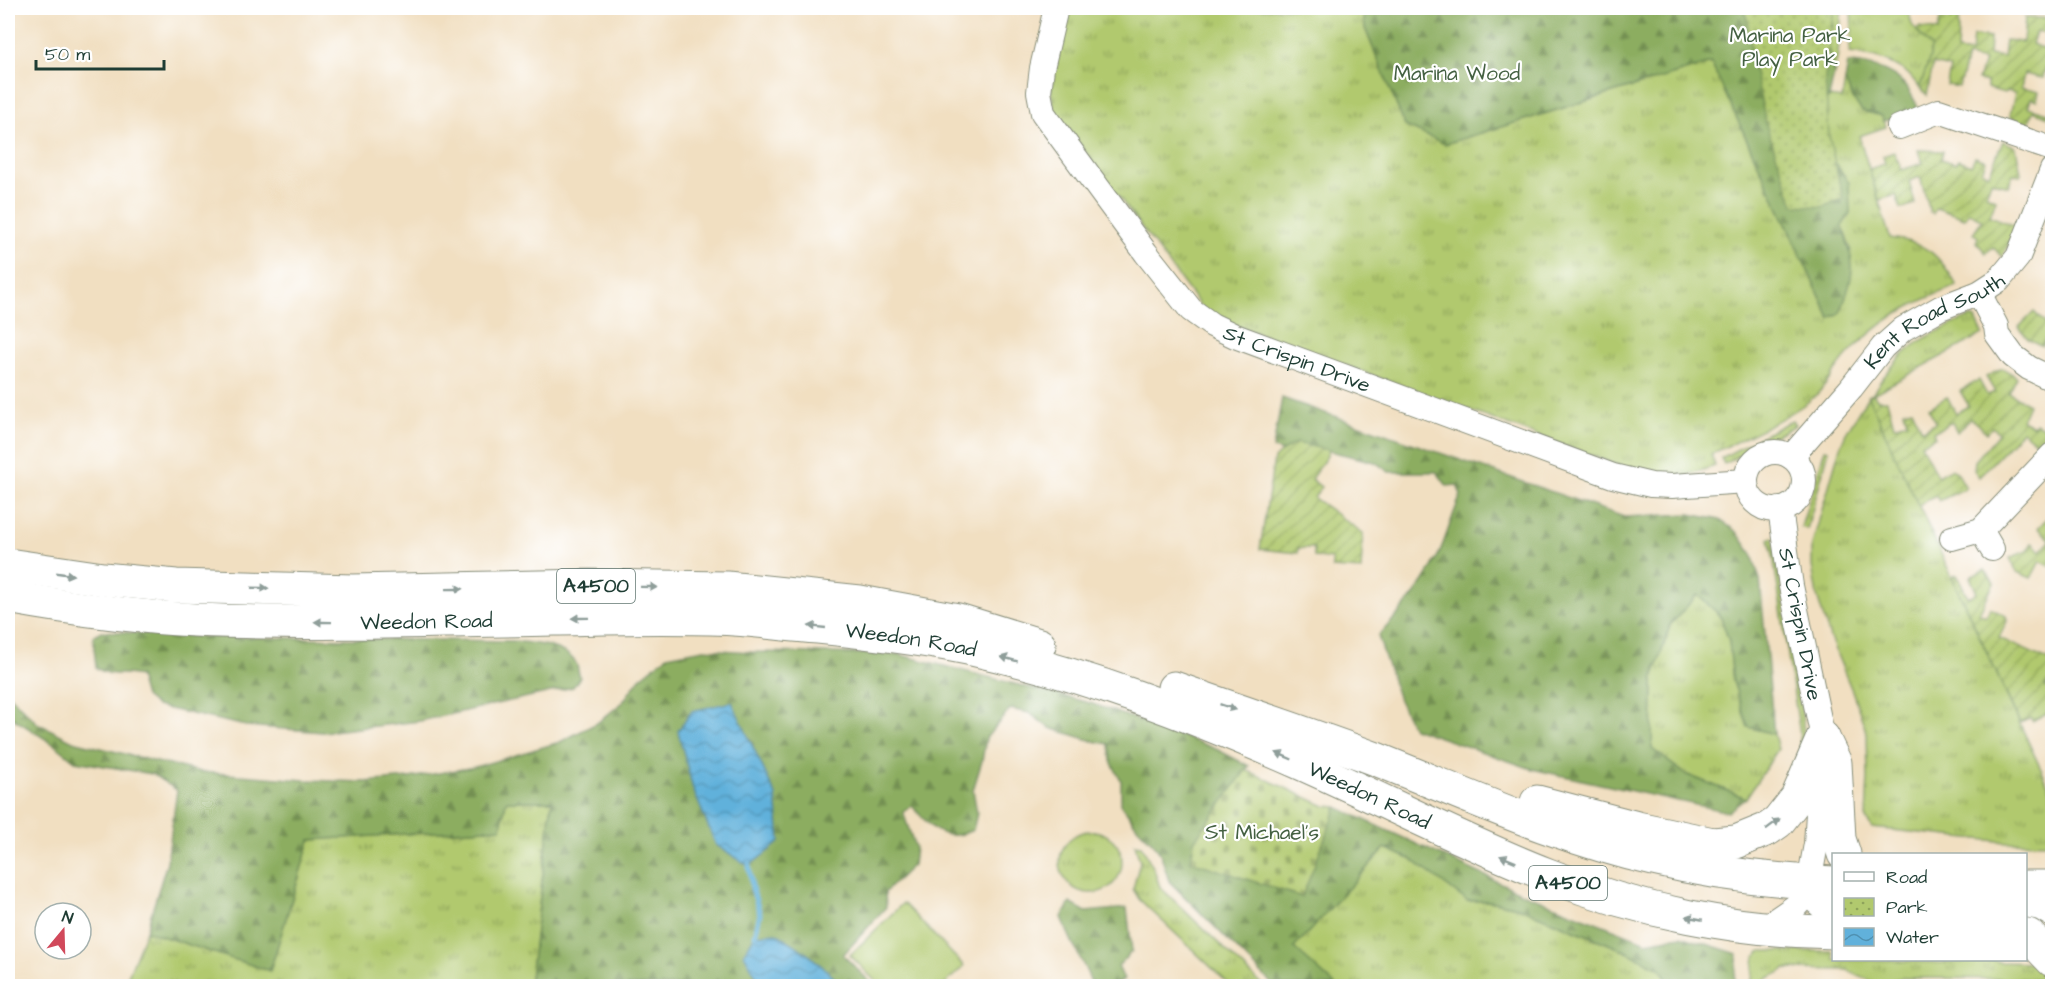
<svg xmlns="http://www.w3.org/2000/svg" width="2060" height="994" viewBox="0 0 2060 994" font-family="'Architects Daughter',sans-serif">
  <defs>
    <pattern id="grass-tufts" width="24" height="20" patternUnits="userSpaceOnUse" patternTransform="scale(1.5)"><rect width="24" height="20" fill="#b1c96e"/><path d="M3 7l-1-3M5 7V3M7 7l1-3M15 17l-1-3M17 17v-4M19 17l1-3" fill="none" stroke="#8fa45b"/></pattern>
    <pattern id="forest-firs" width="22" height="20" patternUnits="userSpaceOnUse" patternTransform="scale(1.5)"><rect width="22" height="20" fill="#8cad61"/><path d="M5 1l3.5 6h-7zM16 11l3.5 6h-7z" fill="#728e51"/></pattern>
    <pattern id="cemetery-stones" width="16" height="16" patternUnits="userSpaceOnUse" patternTransform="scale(1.5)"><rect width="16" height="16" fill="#b1c96e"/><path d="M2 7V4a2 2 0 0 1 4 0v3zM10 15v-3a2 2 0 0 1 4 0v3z" fill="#8fa45b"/></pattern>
    <pattern id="park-dots" width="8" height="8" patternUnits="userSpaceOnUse" patternTransform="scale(1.5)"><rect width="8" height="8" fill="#b1c96e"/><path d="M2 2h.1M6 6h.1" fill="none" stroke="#8fa45b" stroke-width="1.8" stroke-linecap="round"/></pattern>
    <pattern id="garden-furrows" width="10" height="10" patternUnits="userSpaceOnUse" patternTransform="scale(1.5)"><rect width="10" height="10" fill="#b1c96e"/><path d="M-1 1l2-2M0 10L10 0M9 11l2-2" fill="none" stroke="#8fa45b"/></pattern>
    <pattern id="water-waves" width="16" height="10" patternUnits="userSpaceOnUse" patternTransform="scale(1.5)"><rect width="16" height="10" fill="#61b1db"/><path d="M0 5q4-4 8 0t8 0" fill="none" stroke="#4f91b2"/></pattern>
  </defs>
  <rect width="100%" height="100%" fill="#fff"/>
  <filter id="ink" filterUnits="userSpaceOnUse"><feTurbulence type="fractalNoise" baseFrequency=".0167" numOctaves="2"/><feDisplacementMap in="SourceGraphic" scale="12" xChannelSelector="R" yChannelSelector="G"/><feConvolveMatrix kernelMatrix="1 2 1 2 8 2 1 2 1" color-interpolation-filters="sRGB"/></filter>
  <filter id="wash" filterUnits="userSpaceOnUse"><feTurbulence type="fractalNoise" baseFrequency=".008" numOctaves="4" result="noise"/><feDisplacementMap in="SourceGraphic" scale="24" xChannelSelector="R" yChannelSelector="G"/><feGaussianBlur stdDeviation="1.35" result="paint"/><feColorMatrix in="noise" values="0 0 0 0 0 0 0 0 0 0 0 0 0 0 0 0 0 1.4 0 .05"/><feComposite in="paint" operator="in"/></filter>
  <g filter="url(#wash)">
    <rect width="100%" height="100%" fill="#f1dfc1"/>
    <g fill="url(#grass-tufts)" stroke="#688351" stroke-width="1.5">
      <path d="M1067 8H1363L1365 28 1405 126 1445 144 1711 63 1830 318 1851 249 1842 226 1850 212 1818 109 1829 97 1842 99 1845 81C1855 106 1857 109 1883 116L1886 127 1859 136 1890 238C1926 242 1940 255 1957 286 1911 303 1879 320 1846 357 1834 371 1824 391 1808 402 1778 423 1743 438 1711 454L1715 466 1684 476 1639 473 1211 316 1201 307 1054 110 1051 91Z"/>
      <path d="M1824 8H1842L1838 55 1834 74C1832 65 1829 54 1829 44 1829 26 1841 25 1824 8Z"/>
      <path d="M1851 8H1908L1912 25 1932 46 1930 57 1920 87C1915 83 1912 77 1907 73 1891 61 1868 55 1849 53L1852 30Z"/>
      <path d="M1970 317 1976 319 1983 334 1873 394C1876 387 1881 380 1886 374 1911 341 1933 333 1970 317Z"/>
      <path d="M1868 396 2052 793V843L2007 842 1872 828 1866 819 1868 777 1867 734 1853 693 1830 638 1817 596 1812 566V545L1840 447 1846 433Z"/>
      <path d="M1792 420 1795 425 1724 464 1721 458Z"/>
      <path d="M1825 449 1829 450 1807 529 1801 527Z"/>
      <path d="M1773 537 1800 697 1805 741 1783 799 1800 750V735L1773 556 1769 539Z"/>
      <path d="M1697 595 1720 615 1729 641 1733 681 1748 727 1774 734 1778 749 1746 798 1685 774 1652 749 1653 679 1670 625Z"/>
      <path d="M506 801H552L529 986H124L146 931 270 970 310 840 501 828Z"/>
      <circle cx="1091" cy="862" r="31"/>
      <path d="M1135 844 1141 845 1154 869 1160 887 1263 986H1231L1139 899 1133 889 1140 862Z"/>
      <path d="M1385 848 1412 859 1467 901H1489L1518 907 1621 949 1660 968 1672 986H1336L1293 948Z"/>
      <path d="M1761 951H1833L1834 960H1889L1945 963 1995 960 1999 962 2033 963 2041 969 2042 981 2028 979 1902 978 1876 984C1867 978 1856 977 1849 970L1785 969C1776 977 1765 976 1759 986H1751L1755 957Z"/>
    </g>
    <g fill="url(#forest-firs)" stroke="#56754a" stroke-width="1.5">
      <path d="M1363 8H1795L1828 42 1834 74 1829 97 1818 109 1833 160 1849 182 1850 213 1842 226C1857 265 1854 275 1840 313L1830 318 1711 63 1445 144 1405 126 1365 28Z"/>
      <path d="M1848 63C1867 64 1890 69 1904 84 1910 91 1915 101 1919 109L1914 113 1883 121 1882 116 1862 111 1854 101 1845 81Z"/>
      <path d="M1282 398 1624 517 1690 514 1720 520 1737 532 1752 554 1760 580 1774 734 1748 727 1733 681 1729 641 1720 615 1697 595 1670 625 1653 679 1652 749 1685 774 1746 798 1728 812 1532 769 1413 728 1399 700 1378 636C1405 608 1429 580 1443 544 1449 528 1454 511 1461 495L1457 485 1447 486 1437 472H1389L1375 462 1296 443 1281 452 1273 448Z"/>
      <path d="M101 631 211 637 514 641C532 643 565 645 576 663 578 667 578 673 580 677L573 687 420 721 323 732 246 726 156 706 145 697 139 676C122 671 112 678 96 668L93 636Z"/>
      <path d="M704 649 751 652 897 654 1090 703 1161 728 1216 749 1249 766 1194 841 1191 861 1302 897 1337 807 1520 892 1646 942 1681 936 1738 954 1734 986H1672L1660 968 1621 949 1518 907 1489 901H1467L1412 860 1385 848 1294 948 1336 986H1274L1169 881 1161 855 1154 844 1138 828 1121 804V781L1111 761 1109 744 1093 741 1050 728 1029 713 1010 709 986 738 982 761 973 790 977 813 973 830C941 844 932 828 912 806L903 812 915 847 913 865 885 892 886 907 843 955 874 986H529L552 801H506L501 828 310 840 270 971 146 931 167 862 177 790 152 774 75 761 55 745 8 715V694L37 723 73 741 157 762 201 772 305 780 365 782 409 778 475 767 560 742 597 723 622 703 640 678 667 656Z"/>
      <path d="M1070 903 1086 912 1127 908 1132 951 1118 966 1124 980C1111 987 1105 988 1091 982 1082 959 1069 940 1062 917Z"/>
    </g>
    <path fill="url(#cemetery-stones)" stroke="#688351" stroke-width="1.5" d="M1246 770 1325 806 1337 807 1302 897 1191 861 1194 841Z"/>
    <path fill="url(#park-dots)" stroke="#688351" stroke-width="1.5" d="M1745 8H1834L1825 78 1829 136 1843 199 1822 207 1794 205 1767 128 1755 73Z"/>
    <g fill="url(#garden-furrows)" stroke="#688351" stroke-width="1.5">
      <path d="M1953 8 1959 10 1957 51 1971 53 1973 36 1990 38 1989 55 2003 57 2005 40 2023 42 2025 18H2052V35L2036 31 2032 44 2050 51 2043 78 2024 74 2021 88 2039 92 2037 100 2031 98 2028 107 2052 114V118L2033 111 2028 125 2012 118 2010 115 2015 93 2007 91 2004 93 1987 88V82L1978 80 1984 61 1967 57 1959 87 1947 85 1950 68 1933 64 1927 95 1920 87 1930 57 1931 47 1916 30 1920 27 1938 31 1940 19 1951 20Z"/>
      <path d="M2003 141 2016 147 2021 173 2020 176 2013 174 2008 186 1991 181 1986 195 1996 199 1990 216 2018 227 2002 257 1993 247 1986 253 1976 242 1978 237 1973 233 1982 220 1969 212 1965 218 1936 208 1933 214 1930 212 1920 177 1909 181 1915 204 1901 209 1896 195 1879 200 1869 169 1885 164 1883 156 1894 152 1902 170 1923 163 1918 150 1943 151 1941 159 1955 164 1958 160 1971 165 1975 157 1986 161 1982 171 1989 174Z"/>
      <path d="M2034 312 2046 324 2052 318V330L2050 329 2042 346 2028 339 2019 327Z"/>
      <path d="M2002 368 2017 377 2009 393 2029 404 2022 420 2034 426 2036 423 2050 431 2041 446 2022 431 1979 477 1974 470 1975 461 1999 433 1992 427 1987 433 1970 418 1957 432 1952 422 1933 432 1935 437 1921 444 1937 476 1951 469 1957 472 1966 488 1939 501 1936 496 1918 505 1868 396 1873 394 1878 400H1887L1894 426 1907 422 1904 411 1912 409 1922 430 1936 422 1928 408 1947 397 1956 413 1969 406 1960 391 1979 380 1987 395 1995 392 1986 377Z"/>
      <path d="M1296 443 1328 450 1327 456 1311 479 1321 487 1314 498 1363 533 1361 570 1332 568V559L1314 557V548H1298V553L1260 549 1274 459 1281 452Z"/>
      <path d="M2052 513V567L2040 561 2031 578 2017 572 2010 558 2027 551 2032 543 2041 551 2051 540 2038 528Z"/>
      <path d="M1985 570 1994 583 1979 613 1986 616 1990 608 2006 616 2007 621 1999 638 2052 662V682L2045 686 2046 688 2052 685V712L2032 721 2031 718 2020 723 1952 577 1957 575 1968 597 1977 593 1970 577Z"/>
    </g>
    <path fill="#b1c96e" stroke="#688351" stroke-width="1.5" d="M903 903 964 966 943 986H880L850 955Z"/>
    <g fill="url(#water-waves)" stroke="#407788" stroke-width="1.5">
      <path d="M732 702 776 796 780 842 749 866 716 845 693 789 678 731 692 711Z"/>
      <path d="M776 933C801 947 823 965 842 986H762L744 954 755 935Z"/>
    </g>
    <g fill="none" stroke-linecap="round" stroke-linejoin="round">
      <path stroke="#61b1db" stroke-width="5" d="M749 866 752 888 760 914 755 935"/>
    </g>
  </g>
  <g filter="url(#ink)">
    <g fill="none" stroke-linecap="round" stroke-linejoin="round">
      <g stroke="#888e7a" stroke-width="26">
        <g id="minor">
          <path id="s1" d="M1056 8 1042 68 1039 92 1043 113 1146 253 1191 310 1212 325 1235 336 1613 476 1651 485 1672 486 1746 481"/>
          <path d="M1899 127 1939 111 2052 149"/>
          <path d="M1979 293 1996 326 1997 334 2013 356 2029 368 2052 379"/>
          <circle cx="1775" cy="481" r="29"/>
          <path id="s2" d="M1791 457 1851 388 1883 347 1903 329 1940 308 1979 293 1999 280 2018 257 2052 170"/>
          <path d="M1981 530 1992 549"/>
          <path d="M1952 538 1981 530 2052 455"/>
          <path d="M1804 879 1807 894 1834 917"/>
          <path d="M2026 905 2040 908 2052 915"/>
          <path d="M1764 928 1796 906 1807 894 1816 844 1823 738 1791 586 1780 509"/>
        </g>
      </g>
      <g stroke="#888e7a" stroke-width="35">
        <g id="highway">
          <path d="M8 565 103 579 176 586 353 591 590 586 727 588 860 602 958 620 1039 645"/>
          <path id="s3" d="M8 597C69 608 133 617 195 620 315 625 435 621 554 619 614 618 674 616 734 619 762 621 790 625 818 627 868 632 919 638 968 648 1082 673 1192 715 1298 762 1382 799 1463 842 1548 875 1638 911 1737 931 1834 932"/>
          <path d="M1174 688C1241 712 1309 734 1376 759 1467 795 1557 837 1653 859 1711 873 1775 881 1834 883"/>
          <path d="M1823 738 1835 763 1839 839 1844 854"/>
          <path d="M1537 802 1637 828 1713 844 1736 842 1768 829 1778 822 1797 798 1823 738"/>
          <path d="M2026 887H2052"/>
          <path d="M2028 935 2052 960"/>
        </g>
      </g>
      <use href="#minor" stroke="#fff" stroke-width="24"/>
      <use href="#highway" stroke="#fff" stroke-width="33"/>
    </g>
    <defs><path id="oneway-solid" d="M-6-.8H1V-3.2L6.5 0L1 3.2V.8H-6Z" transform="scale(1.5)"/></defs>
    <g fill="#8f9e9a">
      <use href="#oneway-solid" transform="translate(65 574) rotate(8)"/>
      <use href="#oneway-solid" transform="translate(649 587) rotate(1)"/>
      <use href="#oneway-solid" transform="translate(260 588) rotate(2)"/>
      <use href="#oneway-solid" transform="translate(455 589) rotate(-1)"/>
      <use href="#oneway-solid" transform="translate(580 618) rotate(179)"/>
      <use href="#oneway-solid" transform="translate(323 622) rotate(-179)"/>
      <use href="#oneway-solid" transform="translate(817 627) rotate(-174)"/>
      <use href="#oneway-solid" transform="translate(1009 659) rotate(-165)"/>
      <use href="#oneway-solid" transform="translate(1228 707) rotate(19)"/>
      <use href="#oneway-solid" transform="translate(1284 756) rotate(-157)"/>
      <use href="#oneway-solid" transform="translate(1773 824) rotate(-37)"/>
      <use href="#oneway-solid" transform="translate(1508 859) rotate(-158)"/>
      <use href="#oneway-solid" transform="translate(1694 918) rotate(-169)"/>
    </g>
  </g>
  <g text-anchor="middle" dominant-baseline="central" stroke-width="4.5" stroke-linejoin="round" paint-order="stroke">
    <g fill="#fff" stroke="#627771" stroke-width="1.5">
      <rect x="557" y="569" width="78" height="34" rx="4.5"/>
      <rect x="1529" y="866" width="78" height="34" rx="4.5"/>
    </g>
    <g font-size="20" font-weight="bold" fill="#1f3d34">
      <text x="596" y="586">A4500</text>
      <text x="1568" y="883">A4500</text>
    </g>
    <g font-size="21" fill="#446042" stroke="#fff">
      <text x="1790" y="35">Marina Park<tspan x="1790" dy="24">Play Park</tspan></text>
      <text x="1457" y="73">Marina Wood</text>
      <text x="1262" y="832">St Michael's</text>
    </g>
    <g font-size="21" fill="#1f3d34" stroke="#fff">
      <text stroke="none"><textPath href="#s2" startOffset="201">Kent Road South</textPath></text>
      <text stroke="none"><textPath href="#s1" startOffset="471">St Crispin Drive</textPath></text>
      <text stroke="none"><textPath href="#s3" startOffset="420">Weedon Road</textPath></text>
      <text transform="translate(1800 624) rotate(79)">St Crispin Drive</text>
      <text stroke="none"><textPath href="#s3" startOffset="906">Weedon Road</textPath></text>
      <text stroke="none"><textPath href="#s3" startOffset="1392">Weedon Road</textPath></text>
    </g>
  </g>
  <rect width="2060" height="994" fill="none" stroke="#fff" stroke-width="30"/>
  <rect x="1832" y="853" width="195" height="108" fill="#ffffff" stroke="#a5b1ae" stroke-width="1.5"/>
  <rect x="1844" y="872" width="30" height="9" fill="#ffffff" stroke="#a5b1ae" stroke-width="1.5"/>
  <text x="1886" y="883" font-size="18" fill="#1f3d34">Road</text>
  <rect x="1844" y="898" width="30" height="18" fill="url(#park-dots)" stroke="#a5b1ae" stroke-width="1.5"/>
  <text x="1886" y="913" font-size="18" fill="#1f3d34">Park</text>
  <rect x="1844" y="928" width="30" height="18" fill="url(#water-waves)" stroke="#a5b1ae" stroke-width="1.5"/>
  <text x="1886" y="943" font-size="18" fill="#1f3d34">Water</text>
  <g transform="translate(63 931) rotate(19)"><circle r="28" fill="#ffffff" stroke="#a5b1ae" stroke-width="1.5"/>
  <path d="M0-4.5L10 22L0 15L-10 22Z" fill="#d1495b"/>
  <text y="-9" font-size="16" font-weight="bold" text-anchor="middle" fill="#1f3d34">N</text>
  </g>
  <path d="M36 60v9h128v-9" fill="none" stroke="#1f3d34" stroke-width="3"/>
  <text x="45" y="60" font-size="18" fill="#1f3d34" stroke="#ffffff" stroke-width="4.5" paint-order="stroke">50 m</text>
</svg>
